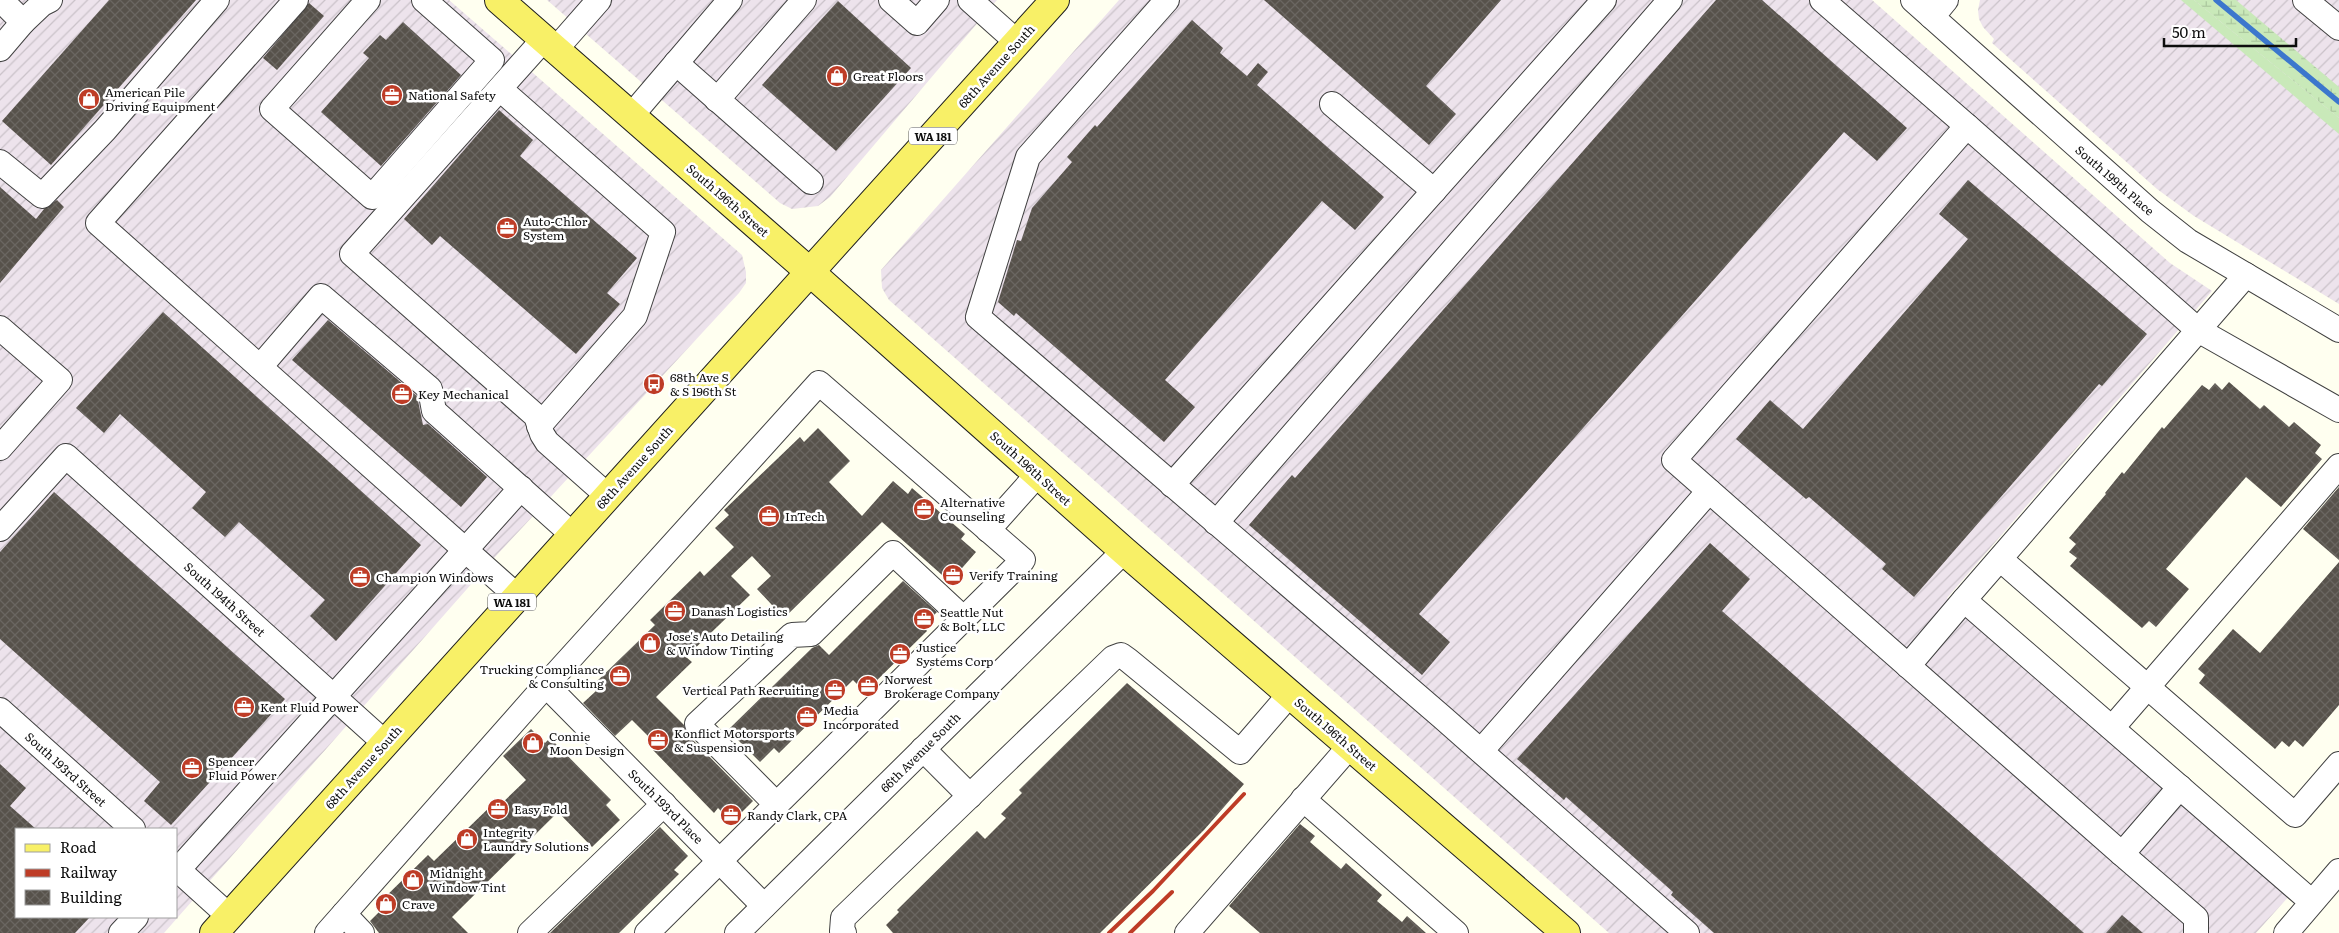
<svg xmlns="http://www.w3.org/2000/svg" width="2339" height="933" viewBox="0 0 2339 933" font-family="Literata,serif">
  <defs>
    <pattern id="industrial-furrows" width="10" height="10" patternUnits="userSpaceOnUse" patternTransform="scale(1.25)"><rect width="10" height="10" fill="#ede3ec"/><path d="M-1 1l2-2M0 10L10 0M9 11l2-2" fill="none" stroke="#cac2c9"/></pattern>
    <pattern id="wetland-marsh" width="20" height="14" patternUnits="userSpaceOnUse" patternTransform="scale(1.25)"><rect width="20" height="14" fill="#c9e9b9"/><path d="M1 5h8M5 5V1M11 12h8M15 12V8" fill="none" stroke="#abc79e"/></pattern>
    <pattern id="building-cross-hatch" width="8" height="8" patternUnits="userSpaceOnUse" patternTransform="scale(1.25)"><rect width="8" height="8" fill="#57524b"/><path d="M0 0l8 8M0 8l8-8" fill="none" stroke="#6a6661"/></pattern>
  </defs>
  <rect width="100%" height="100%" fill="#fffff0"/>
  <g fill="url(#industrial-furrows)" fill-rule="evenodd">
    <path d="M0 0H449L742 255 746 272V283L739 293 496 556 164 933H0ZM16 829H176V917H16Z"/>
    <path d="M547 0H997L830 197 818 206 792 209 780 203Z"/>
    <path d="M1119 0H1872L2170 263 2212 291 1947 598 2291 894 2256 933H1609L889 300 882 288 881 270Z"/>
    <path d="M1980 0H2339V304L2194 216 2157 189 1992 43 1994 39 1983 27 1979 19 1978 10Z"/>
  </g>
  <path fill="#c9e9b9" d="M2181 0H2194L2339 118V134Z"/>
  <path fill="url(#wetland-marsh)" d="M2194 0H2236L2339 87V118Z"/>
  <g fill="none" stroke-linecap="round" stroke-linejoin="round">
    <path stroke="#3c77cd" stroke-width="5.5" d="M2216 0 2339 102"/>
  </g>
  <g fill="url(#building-cross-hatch)">
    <path d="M109 0H196L51 165 2 121Z"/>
    <path d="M1264 0H1501L1426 86 1456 114 1429 145Z"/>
    <path d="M1716 0H1762L1907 128 1877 161 1844 132 1419 614 1450 642 1422 675 1249 525 1292 475 1295 478Z"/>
    <path d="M838 1 911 68 836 151 762 85Z"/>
    <path d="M309 3 324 16 277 70 263 58Z"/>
    <path d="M1192 20 1223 48 1220 53 1247 76 1258 63 1268 72 1257 85 1384 197 1355 230 1322 201 1165 380 1195 407 1164 442 1016 313 1014 316 998 302 1017 240 1021 241 1032 208 1072 162 1067 157 1095 125 1097 127Z"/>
    <path d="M403 22 461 75 381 166 321 112 369 58 363 53 380 35 386 40Z"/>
    <path d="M499 110 533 140 520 156 637 258 607 293 620 304 576 354 440 236 432 245 404 219Z"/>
    <path d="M1968 180 2147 334 2102 386 2099 384 1914 597 1882 569 1886 564 1809 497 1806 499 1736 439 1770 400 1803 429 1968 239 1939 214Z"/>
    <path d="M0 187 36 219 44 209 57 200 64 207 0 283Z"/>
    <path d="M163 312 421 545 336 641 310 616 325 600 239 522 225 537 192 508 206 492 120 414 104 433 76 408Z"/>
    <path d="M328 320 417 396 423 425 428 424 487 477 461 507 292 360Z"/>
    <path d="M2229 382 2260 409 2264 405 2289 427 2294 422 2321 445 2315 453 2322 459 2281 507 2246 477 2166 569 2189 589 2156 627 2149 621 2142 628 2070 566 2077 558 2069 552 2076 544 2069 538 2106 494 2105 493 2122 472 2124 474 2162 427 2164 429 2202 385 2209 390 2215 383 2222 390Z"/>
    <path d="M818 428 850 461 829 482 862 516 893 481 908 494 912 488 965 534 961 539 976 552 950 582 882 522 784 618 757 589 771 576 752 556 731 576 750 595 686 657 692 662 656 697 684 725 687 734 753 801 732 822 718 808 714 813 653 750 658 746 632 720 615 736 583 703 596 691 592 686 655 625 650 620 700 571 704 576 734 547 715 528 729 515 724 510 800 437 804 442Z"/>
    <path d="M2339 487V560L2303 529Z"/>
    <path d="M54 492 285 699 171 825 144 801 160 782 0 639V552Z"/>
    <path d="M1710 543 1750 579 1722 611 2084 933H1714L1671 895 1673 892 1566 797 1564 800 1517 759Z"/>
    <path d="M2339 562V705L2303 747 2295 740 2289 747 2282 741 2275 749 2199 683 2205 675 2198 669 2233 629 2260 653Z"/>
    <path d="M903 581 937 612 923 626 927 631 865 692 853 680 779 753 774 748 760 762 728 730 812 648 819 645 829 655Z"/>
    <path d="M1127 683 1244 784 1204 830 1100 933H893L886 925 899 912 897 910 977 831 985 839 1006 818 1001 814 1022 793 1019 790Z"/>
    <path d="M531 729 545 743 550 738 611 800 606 805 620 820 592 847 558 812 452 917 468 933H379L370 921 382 909 378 904 428 855 434 861 496 801 500 805 526 780 503 756Z"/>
    <path d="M0 764 26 788 10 806 36 829H16V917H90L75 933H0Z"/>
    <path d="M1300 824 1315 836 1310 842 1341 869 1346 863 1382 895 1377 901 1402 922 1407 916 1426 933H1260L1229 906Z"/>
    <path d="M660 827 688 856 674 870 679 874 619 933H550Z"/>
    <path d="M2122 915 2143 933H2106Z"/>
  </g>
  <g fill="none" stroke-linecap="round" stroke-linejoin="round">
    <g stroke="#414141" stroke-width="26">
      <g id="minor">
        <path d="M1 0 23 22 42 4 50 0"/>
        <path d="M296 0 98 223 517 596"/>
        <path d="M368 0 272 109 372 197 492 60 424 0"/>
        <path d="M891 0 917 23 937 0"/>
        <path d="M970 0 1017 42"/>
        <path d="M1167 0 1028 157 978 317 1442 717 1687 933"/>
        <path d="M1822 0 1967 126"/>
        <path d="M1913 0 2150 211 2188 241 2339 330"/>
        <path d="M2305 0 2339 28"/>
        <path d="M1932 17 1946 0"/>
        <path d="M544 39 352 254 536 416 542 434 547 442 608 496"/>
        <path d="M0 49 23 22"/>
        <path d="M556 49 599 0"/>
        <path d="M676 63 811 182"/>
        <path d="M500 89 663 232 635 316 539 426"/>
        <path d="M717 100 804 0"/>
        <path d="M1332 104 1434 191"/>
        <path d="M631 116 730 0"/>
        <path d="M0 162 42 196 105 130 217 0"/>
        <path d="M2246 275 1964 600 2312 902"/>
        <path d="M0 328 60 380 0 448"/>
        <path d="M260 367 321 296 430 389 434 411 573 535"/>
        <path d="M1172 485 1604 0"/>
        <path d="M1216 523 1670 0"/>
        <path d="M0 529 66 456 385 743"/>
        <path d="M988 530 1038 474"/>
        <path d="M2000 559 2295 815 2339 764"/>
        <path d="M1908 666 1964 600"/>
        <path d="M546 685 764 906"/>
        <path d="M0 710 133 829"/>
        <path d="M2112 728 2339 466"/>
        <path d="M923 749 970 796"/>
        <path d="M1481 751 1709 491"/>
        <path d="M2180 787 2122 854 1674 460 1967 126 2198 330 2339 410"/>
        <path d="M1303 799 1456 933"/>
        <path d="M777 805 697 724 792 635 811 634 893 553 964 619"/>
        <path d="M2122 854 2196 918V933"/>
        <path d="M176 868 229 916"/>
        <path d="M176 872 521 488"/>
        <path d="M344 914 362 933"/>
        <path d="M121 933 136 917"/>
        <path d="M327 933 546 685 819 383 1023 560 647 933"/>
        <path d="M530 933 664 804"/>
        <path d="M737 933 1124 551"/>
        <path d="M844 933 842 931 843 918 1113 658 1121 655 1128 660 1240 752 1290 694"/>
        <path d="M1187 933 1350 746"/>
        <path d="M2286 933 2339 871"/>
      </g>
    </g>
    <g stroke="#1f1f1f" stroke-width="30">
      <g id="major">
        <path d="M499 0 810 272 1124 551 1566 933"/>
        <path d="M214 933 1055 0"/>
      </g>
    </g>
    <use href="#minor" stroke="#fff" stroke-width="24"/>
    <use href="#major" stroke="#f8f067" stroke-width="28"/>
    <g stroke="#be3c26" stroke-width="4">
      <path d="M1109 933 1153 891 1244 794"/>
      <path d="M1130 933 1172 892"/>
    </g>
  </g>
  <defs>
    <g id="shop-disc" transform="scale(1.125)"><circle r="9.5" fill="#be3c26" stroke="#fff"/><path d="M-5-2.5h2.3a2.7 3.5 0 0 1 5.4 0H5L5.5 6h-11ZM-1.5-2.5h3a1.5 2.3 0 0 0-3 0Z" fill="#fff"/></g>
    <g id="office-disc" transform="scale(1.125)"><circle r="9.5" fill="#be3c26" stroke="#fff"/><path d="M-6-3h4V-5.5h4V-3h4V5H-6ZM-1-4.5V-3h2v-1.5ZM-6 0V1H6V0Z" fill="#fff"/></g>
    <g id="bus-disc" transform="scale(1.125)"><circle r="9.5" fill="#be3c26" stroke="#fff"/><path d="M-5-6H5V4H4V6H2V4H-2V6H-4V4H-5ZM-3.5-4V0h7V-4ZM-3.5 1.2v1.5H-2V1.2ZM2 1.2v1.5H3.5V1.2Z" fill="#fff"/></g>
  </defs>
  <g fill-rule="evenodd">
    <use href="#shop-disc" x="837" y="76"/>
    <use href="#office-disc" x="392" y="95"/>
    <use href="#shop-disc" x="89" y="99"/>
    <use href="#office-disc" x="507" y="228"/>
    <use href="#bus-disc" x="654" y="384"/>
    <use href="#office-disc" x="402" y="394"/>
    <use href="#office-disc" x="924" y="509"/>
    <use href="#office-disc" x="769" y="516"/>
    <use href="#office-disc" x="953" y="575"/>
    <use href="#office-disc" x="360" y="577"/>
    <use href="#office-disc" x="675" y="611"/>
    <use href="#office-disc" x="924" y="619"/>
    <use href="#shop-disc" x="650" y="643"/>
    <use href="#office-disc" x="900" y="654"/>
    <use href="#office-disc" x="620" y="676"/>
    <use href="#office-disc" x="868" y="686"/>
    <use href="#office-disc" x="835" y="690"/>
    <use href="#office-disc" x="244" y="707"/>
    <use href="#office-disc" x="807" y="717"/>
    <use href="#office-disc" x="658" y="740"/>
    <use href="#shop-disc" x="533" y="743"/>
    <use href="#office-disc" x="192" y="768"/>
    <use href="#office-disc" x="498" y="809"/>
    <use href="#office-disc" x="731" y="815"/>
    <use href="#shop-disc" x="467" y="839"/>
    <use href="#shop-disc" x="413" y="880"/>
    <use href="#shop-disc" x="386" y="904"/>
  </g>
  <g text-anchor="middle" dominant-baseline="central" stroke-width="5" stroke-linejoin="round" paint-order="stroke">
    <g fill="#fff" stroke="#565656" stroke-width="1">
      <rect x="909" y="127.5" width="48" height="17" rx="4"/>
      <rect x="488" y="593.5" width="48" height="17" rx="4"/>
    </g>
    <g font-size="11" font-weight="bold" fill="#0e0e0e">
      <text x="933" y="136">WA 181</text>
      <text x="512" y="602">WA 181</text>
    </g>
    <g font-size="12" fill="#0e0e0e" stroke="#fff">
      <text transform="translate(996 66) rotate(-48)">68th Avenue South</text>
      <text transform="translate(2115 180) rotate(41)">South 199th Place</text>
      <text transform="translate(728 200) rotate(41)">South 196th Street</text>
      <text transform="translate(634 467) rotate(-48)">68th Avenue South</text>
      <text transform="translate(1031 468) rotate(42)">South 196th Street</text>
      <text transform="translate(225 599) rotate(42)">South 194th Street</text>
      <text transform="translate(1336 734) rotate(41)">South 196th Street</text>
      <text transform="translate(920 752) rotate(-45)">66th Avenue South</text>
      <text transform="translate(363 767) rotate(-48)">68th Avenue South</text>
      <text transform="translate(66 769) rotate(42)">South 193rd Street</text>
      <text transform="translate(666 806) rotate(45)">South 193rd Place</text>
    </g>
    <g font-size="12" fill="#0e0e0e" stroke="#fff" text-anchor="start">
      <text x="853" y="76">Great Floors</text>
      <text x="105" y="92">American Pile<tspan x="105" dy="14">Driving Equipment</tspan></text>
      <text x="408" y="95">National Safety</text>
      <text x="523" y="221">Auto-Chlor<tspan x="523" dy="14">System</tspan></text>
      <text x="670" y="377">68th Ave S<tspan x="670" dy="14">&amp; S 196th St</tspan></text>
      <text x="418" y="394">Key Mechanical</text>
      <text x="940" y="502">Alternative<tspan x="940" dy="14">Counseling</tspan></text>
      <text x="785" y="516">InTech</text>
      <text x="969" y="575">Verify Training</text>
      <text x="376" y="577">Champion Windows</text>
      <text x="691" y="611">Danash Logistics</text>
      <text x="940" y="612">Seattle Nut<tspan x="940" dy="14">&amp; Bolt, LLC</tspan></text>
      <text x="666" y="636">Jose's Auto Detailing<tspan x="666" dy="14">&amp; Window Tinting</tspan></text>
      <text x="916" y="647">Justice<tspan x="916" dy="14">Systems Corp</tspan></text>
      <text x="604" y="669" text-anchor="end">Trucking Compliance<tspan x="604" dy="14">&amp; Consulting</tspan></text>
      <text x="884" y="679">Norwest<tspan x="884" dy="14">Brokerage Company</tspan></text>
      <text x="819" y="690" text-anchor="end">Vertical Path Recruiting</text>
      <text x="260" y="707">Kent Fluid Power</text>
      <text x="823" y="710">Media<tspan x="823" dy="14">Incorporated</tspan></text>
      <text x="674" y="733">Konflict Motorsports<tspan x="674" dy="14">&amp; Suspension</tspan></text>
      <text x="549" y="736">Connie<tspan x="549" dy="14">Moon Design</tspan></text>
      <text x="208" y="761">Spencer<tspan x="208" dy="14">Fluid Power</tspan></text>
      <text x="514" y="809">Easy Fold</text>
      <text x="747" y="815">Randy Clark, CPA</text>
      <text x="483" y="832">Integrity<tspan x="483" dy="14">Laundry Solutions</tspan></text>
      <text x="429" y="873">Midnight<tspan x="429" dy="14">Window Tint</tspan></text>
      <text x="402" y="904">Crave</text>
    </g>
  </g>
  <rect x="15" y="828" width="162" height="90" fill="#ffffff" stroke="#9f9f9f"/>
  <rect x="25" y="844" width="25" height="8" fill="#f8f067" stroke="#9f9f9f"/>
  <text x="60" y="853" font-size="15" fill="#0e0e0e">Road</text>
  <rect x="25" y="869" width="25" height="8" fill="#be3c26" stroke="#9f9f9f"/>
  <text x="60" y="878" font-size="15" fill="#0e0e0e">Railway</text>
  <rect x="25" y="890" width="25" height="15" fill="url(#building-cross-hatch)" stroke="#9f9f9f"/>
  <text x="60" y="903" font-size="15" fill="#0e0e0e">Building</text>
  <path d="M2164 38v8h132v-8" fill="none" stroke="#0e0e0e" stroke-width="2.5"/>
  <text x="2172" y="38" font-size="15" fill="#0e0e0e" stroke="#ffffff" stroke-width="4" paint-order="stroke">50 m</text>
</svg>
